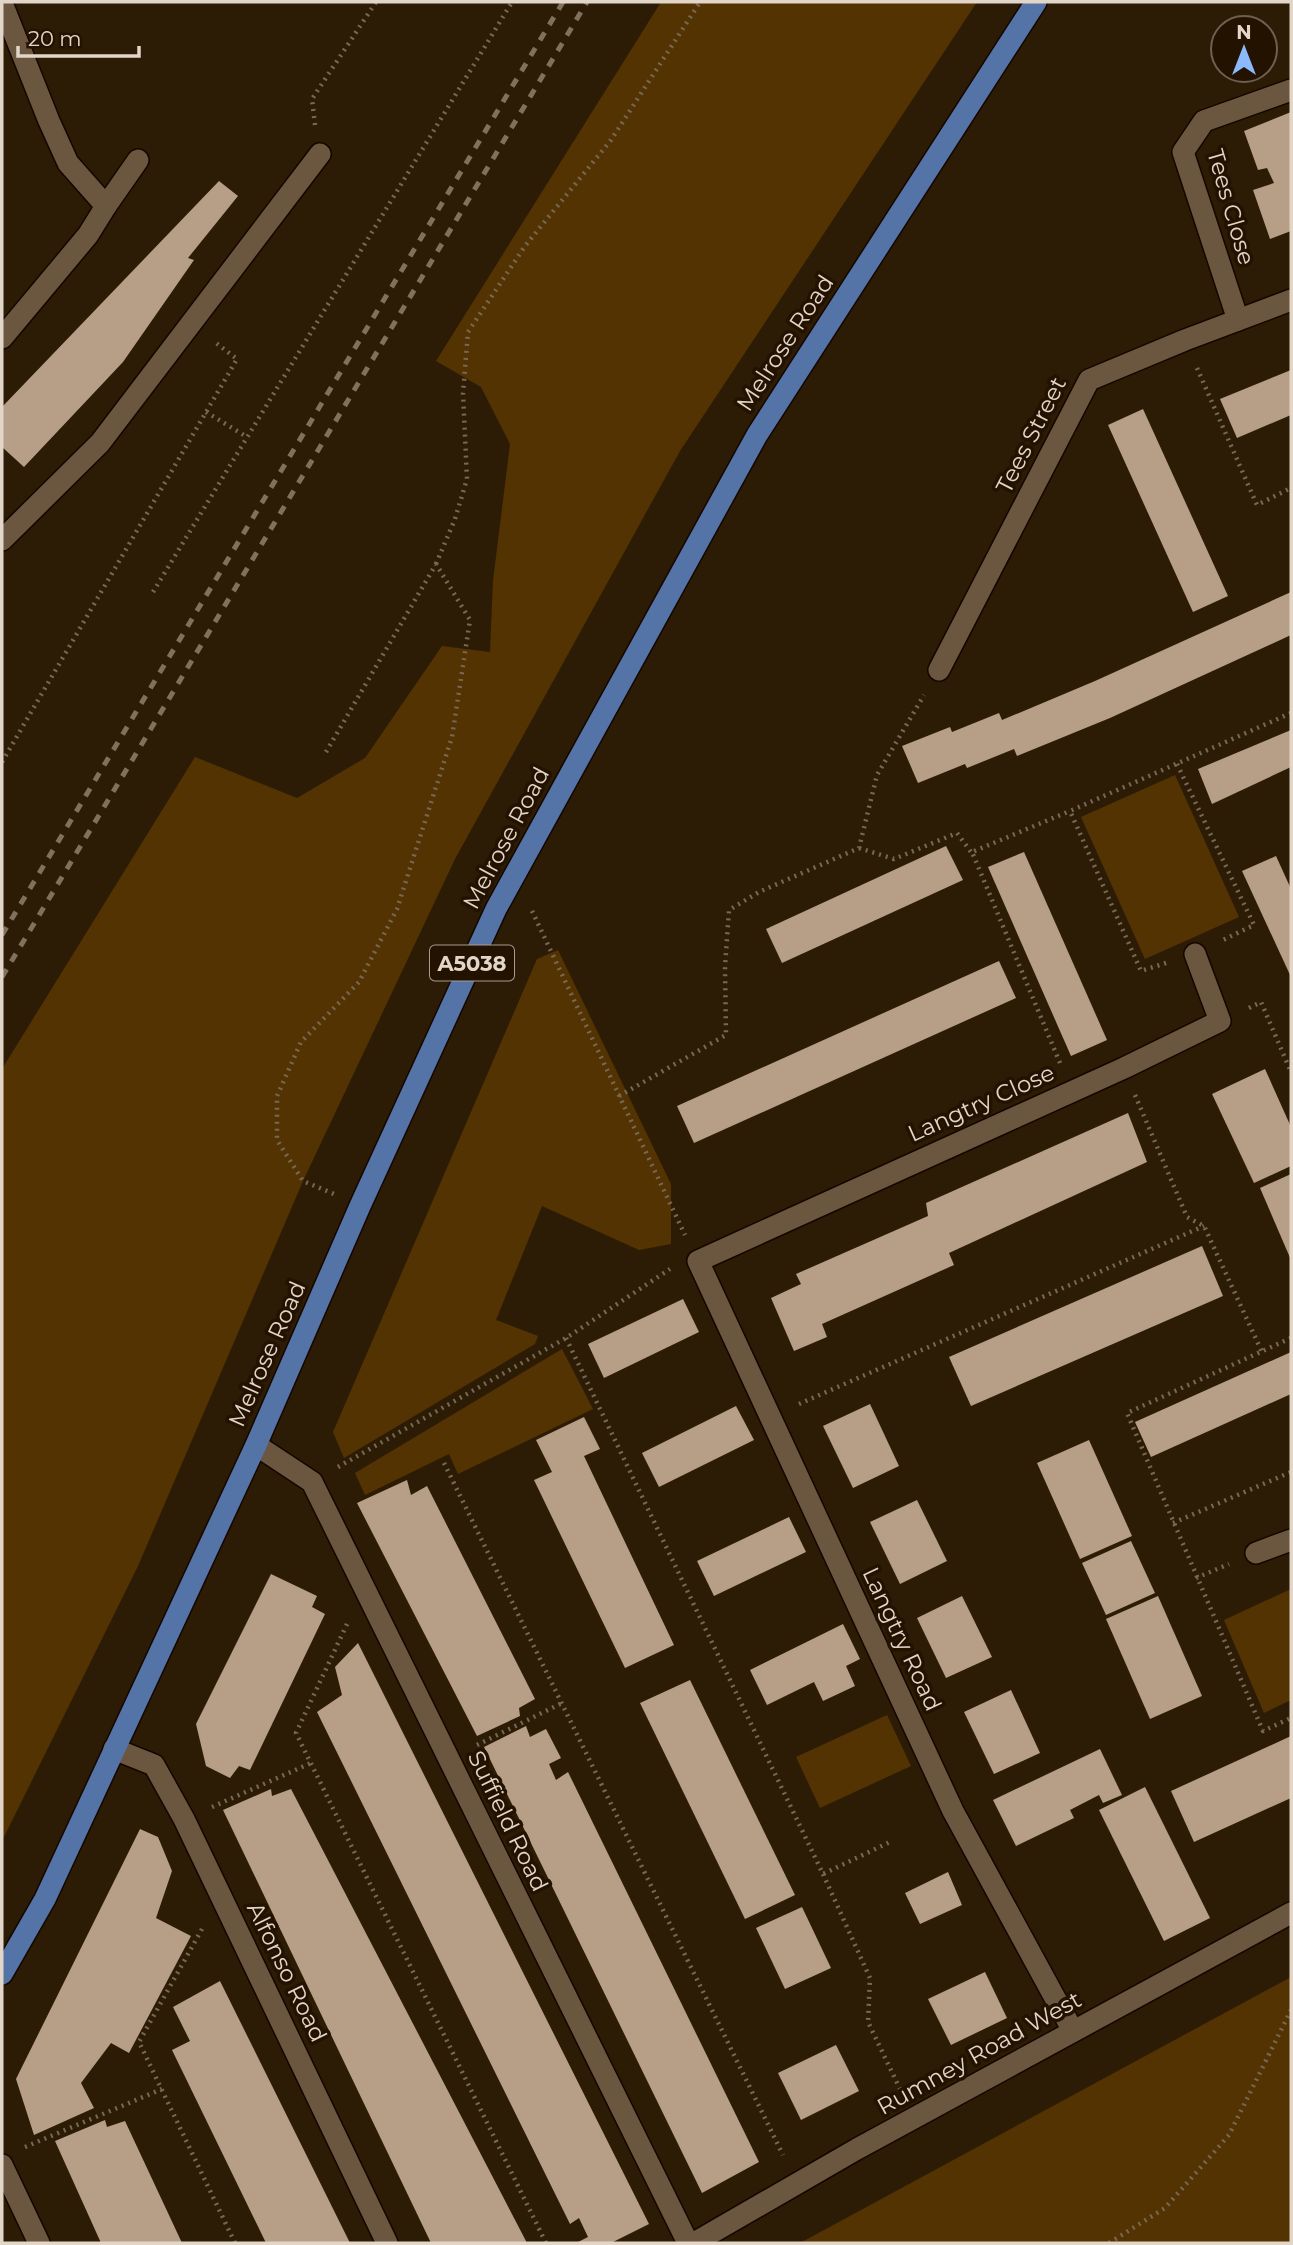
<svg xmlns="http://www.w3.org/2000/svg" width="1293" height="2245" viewBox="0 0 1293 2245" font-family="Montserrat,sans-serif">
  <rect width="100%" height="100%" fill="#2d1c05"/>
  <g fill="#543303">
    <path d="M661 2H977L680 451 455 859 303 1181 138 1566 2 1841V1069L195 757 297 798 365 758 442 646 490 652 493 581 510 444 481 387 436 361Z"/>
    <path d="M1175 775 1239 917 1145 959 1081 817Z"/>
    <path d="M558 950 671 1184V1244L639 1250 542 1206 496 1320 538 1336 535 1344 344 1458 333 1432 537 959Z"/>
    <path d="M562 1349 593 1409 458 1474 449 1454 365 1495 355 1473Z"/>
    <path d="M1291 1589V1700L1264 1713 1224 1620Z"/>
    <path d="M887 1715 911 1766 820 1808 796 1757Z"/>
    <path d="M1291 1977V2243H800Z"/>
  </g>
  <g fill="#b69f86">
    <path d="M1291 112V231L1270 239 1253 190 1274 183 1267 168 1258 170 1244 131Z"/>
    <path d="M219 181 238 196 188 258 194 260 123 362 24 467 2 447V407Z"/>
    <path d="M1291 370V415L1237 438 1220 399Z"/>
    <path d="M1143 409 1228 596 1193 612 1108 425Z"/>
    <path d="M1291 592V635L1110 718 1017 756 1014 749 967 768 965 764 918 783 902 746 950 727 952 732 999 713 1002 720 1095 681Z"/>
    <path d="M1291 730V767L1212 804 1198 769Z"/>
    <path d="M946 846 963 880 782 963 766 929Z"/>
    <path d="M1024 852 1107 1040 1071 1056 988 867Z"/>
    <path d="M1276 856 1291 889V977L1242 871Z"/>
    <path d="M999 961 1016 998 694 1143 677 1106Z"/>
    <path d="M1265 1069 1291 1127V1166L1254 1183 1212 1094Z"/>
    <path d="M1128 1113 1147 1162 949 1253 954 1265 822 1324 827 1337 794 1351 771 1298 801 1284 796 1274 928 1216 926 1203Z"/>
    <path d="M1291 1174V1260L1260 1188Z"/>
    <path d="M1202 1246 1223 1296 971 1406 949 1357Z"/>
    <path d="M683 1299 699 1332 604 1378 588 1344Z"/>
    <path d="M1291 1352V1394L1151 1457 1135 1422Z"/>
    <path d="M870 1404 899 1466 853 1488 823 1426Z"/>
    <path d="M736 1406 754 1440 659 1487 642 1453Z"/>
    <path d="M584 1417 600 1449 584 1456 674 1645 625 1668 534 1480 552 1472 536 1440Z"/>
    <path d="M1089 1440 1132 1536 1080 1559 1037 1463Z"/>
    <path d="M407 1480 411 1495 427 1486 535 1699 519 1708 520 1716 477 1736 357 1503Z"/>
    <path d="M917 1500 947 1561 900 1584 870 1522Z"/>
    <path d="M789 1517 806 1552 714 1596 697 1561Z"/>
    <path d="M1131 1541 1155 1593 1106 1615 1082 1563Z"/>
    <path d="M271 1574 317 1596 312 1607 325 1614 250 1770 239 1766 230 1778 206 1766 196 1724Z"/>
    <path d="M962 1596 992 1657 946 1678 917 1618Z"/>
    <path d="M1158 1596 1202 1696 1150 1719 1106 1619Z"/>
    <path d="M843 1624 860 1659 846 1666 855 1686 823 1701 814 1682 767 1705 750 1670Z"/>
    <path d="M358 1643 649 2224 611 2243H576L588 2237 579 2218 570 2224 317 1712 342 1695 335 1667Z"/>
    <path d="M690 1680 795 1895 745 1919 640 1703Z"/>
    <path d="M1011 1690 1040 1753 994 1774 964 1712Z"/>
    <path d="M526 1726 530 1737 546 1729 561 1758 549 1764 556 1780 568 1772 759 2162 702 2193 484 1747Z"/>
    <path d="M1291 1736V1798L1194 1842 1171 1791Z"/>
    <path d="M1100 1749 1122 1795 1103 1803 1099 1795 1070 1810 1074 1818 1016 1846 993 1800Z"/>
    <path d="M1145 1787 1210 1918 1164 1941 1099 1810Z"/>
    <path d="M271 1789 272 1796 291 1789 527 2243H431L223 1810Z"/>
    <path d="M140 1829 158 1837 172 1871 156 1918 191 1936 129 2053 111 2043 81 2083 94 2108 34 2135 16 2079Z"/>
    <path d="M948 1872 962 1905 920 1924 905 1893Z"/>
    <path d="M802 1907 831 1968 785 1989 756 1928Z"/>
    <path d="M985 1972 1007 2018 951 2045 928 1999Z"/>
    <path d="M220 1981 350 2243H266L172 2050 190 2041 173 2007Z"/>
    <path d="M836 2045 859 2091 801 2120 778 2073Z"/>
    <path d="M105 2120 107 2127 125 2121 182 2243H101L55 2141Z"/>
  </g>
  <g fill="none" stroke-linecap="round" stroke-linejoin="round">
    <g stroke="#150600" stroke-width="24">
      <g id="minor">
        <path d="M2 3 49 121 68 163 106 206 88 235 2 338"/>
        <path d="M106 206 138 160"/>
        <path d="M1238 320 1183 152 1204 121 1291 90"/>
        <path d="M2 540 100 443 320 154"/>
        <path d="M939 670 1089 380 1185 340 1291 300"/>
        <path d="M256 1445 312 1482 688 2243"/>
        <path d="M1256 1553 1291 1540"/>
        <path d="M114 1749 154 1765 184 1819 387 2243"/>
        <path d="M1073 2031 953 1811 698 1261 1124 1068 1220 1021 1195 954"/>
        <path d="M2 2165 39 2243"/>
        <path d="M694 2243 857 2149 1291 1913"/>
      </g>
    </g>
    <g stroke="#150600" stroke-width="24">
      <path id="major" d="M2 1974 45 1899 256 1445 360 1206 496 909 757 435 1036 2"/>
    </g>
    <g stroke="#776855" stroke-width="4.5" stroke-dasharray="2 5" stroke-linecap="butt">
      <path d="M315 125 312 99 376 2"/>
      <path d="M1197 368 1257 505 1291 488"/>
      <path d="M206 412 247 437"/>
      <path d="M436 564 455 519 467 479 463 393 468 332 525 246 611 140 700 2"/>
      <path d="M153 592 512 2"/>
      <path d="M326 752 436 564 470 620 452 737 397 909 359 982 301 1042 277 1096V1140L303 1181 334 1194"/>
      <path d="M2 762 237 359 216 343"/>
      <path d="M1177 764 1254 925 1223 940"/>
      <path d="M859 848 894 859 957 833 971 852"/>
      <path d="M532 911 685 1235"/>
      <path d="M1166 963 1141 971 1070 811 1291 713"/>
      <path d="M1249 1008 1261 1002 1291 1072"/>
      <path d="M1060 1063 972 852 1070 811"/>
      <path d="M1135 1095 1187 1217 1204 1226 1262 1352"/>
      <path d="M619 1096 726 1035 725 967 729 910 759 892 859 848 877 775 924 695"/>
      <path d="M566 1338 823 1874 892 1841"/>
      <path d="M1291 1338 1127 1413 1263 1731 1291 1718"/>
      <path d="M799 1404 1204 1226"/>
      <path d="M444 1463 783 2155"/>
      <path d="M338 1467 566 1338 670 1269"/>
      <path d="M1173 1523 1291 1472"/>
      <path d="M1196 1578 1229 1564"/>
      <path d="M347 1624 296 1733 546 2243"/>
      <path d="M477 1745 562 1703"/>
      <path d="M212 1807 311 1763"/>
      <path d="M823 1874 870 1978 868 2022 900 2089"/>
      <path d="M202 1929 139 2042 235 2243"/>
      <path d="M25 2147 162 2089"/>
      <path d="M1109 2243 1165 2208 1229 2135 1291 2010"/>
    </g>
    <use href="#minor" stroke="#6b563f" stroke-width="21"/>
    <use href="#major" stroke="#5473a6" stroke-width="21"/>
    <g stroke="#80715f" stroke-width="5" stroke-dasharray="9 9" stroke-linecap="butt">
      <path d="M2 935 563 2"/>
      <path d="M2 977 587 2"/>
    </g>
  </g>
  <g text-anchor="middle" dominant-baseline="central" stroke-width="7" stroke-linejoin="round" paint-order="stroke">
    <rect fill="#231200" stroke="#a99b8d" stroke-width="2" x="430" y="945.5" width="84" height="35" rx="5"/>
    <g font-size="21" font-weight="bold" fill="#e2d6c9">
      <text x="472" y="963">A5038</text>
    </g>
    <g font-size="23" fill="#e2d6c9" stroke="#231200">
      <text transform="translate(1231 207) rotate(74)">Tees Close</text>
      <text transform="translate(785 343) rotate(-57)">Melrose Road</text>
      <text transform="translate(1031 435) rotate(-63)">Tees Street</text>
      <text transform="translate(506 838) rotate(-62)">Melrose Road</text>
      <text transform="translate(981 1103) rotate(-24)">Langtry Close</text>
      <text transform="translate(267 1354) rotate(-66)">Melrose Road</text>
      <text transform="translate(902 1639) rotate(65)">Langtry Road</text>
      <text transform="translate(508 1821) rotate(64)">Suffield Road</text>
      <text transform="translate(287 1972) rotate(64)">Alfonso Road</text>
      <text transform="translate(979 2053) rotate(-29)">Rumney Road West</text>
    </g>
  </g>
  <rect width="1293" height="2245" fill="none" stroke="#e2d6c9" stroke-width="7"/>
  <g transform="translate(1244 49)"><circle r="33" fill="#231200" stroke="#6f6050" stroke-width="2"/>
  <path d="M0-5L12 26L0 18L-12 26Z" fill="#8cb9fc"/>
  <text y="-10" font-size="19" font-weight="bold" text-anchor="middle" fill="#e2d6c9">N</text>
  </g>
  <path d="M18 46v10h121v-10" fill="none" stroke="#e2d6c9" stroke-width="3.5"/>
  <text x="28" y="46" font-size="21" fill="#e2d6c9" stroke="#231200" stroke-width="5" paint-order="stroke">20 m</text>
</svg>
